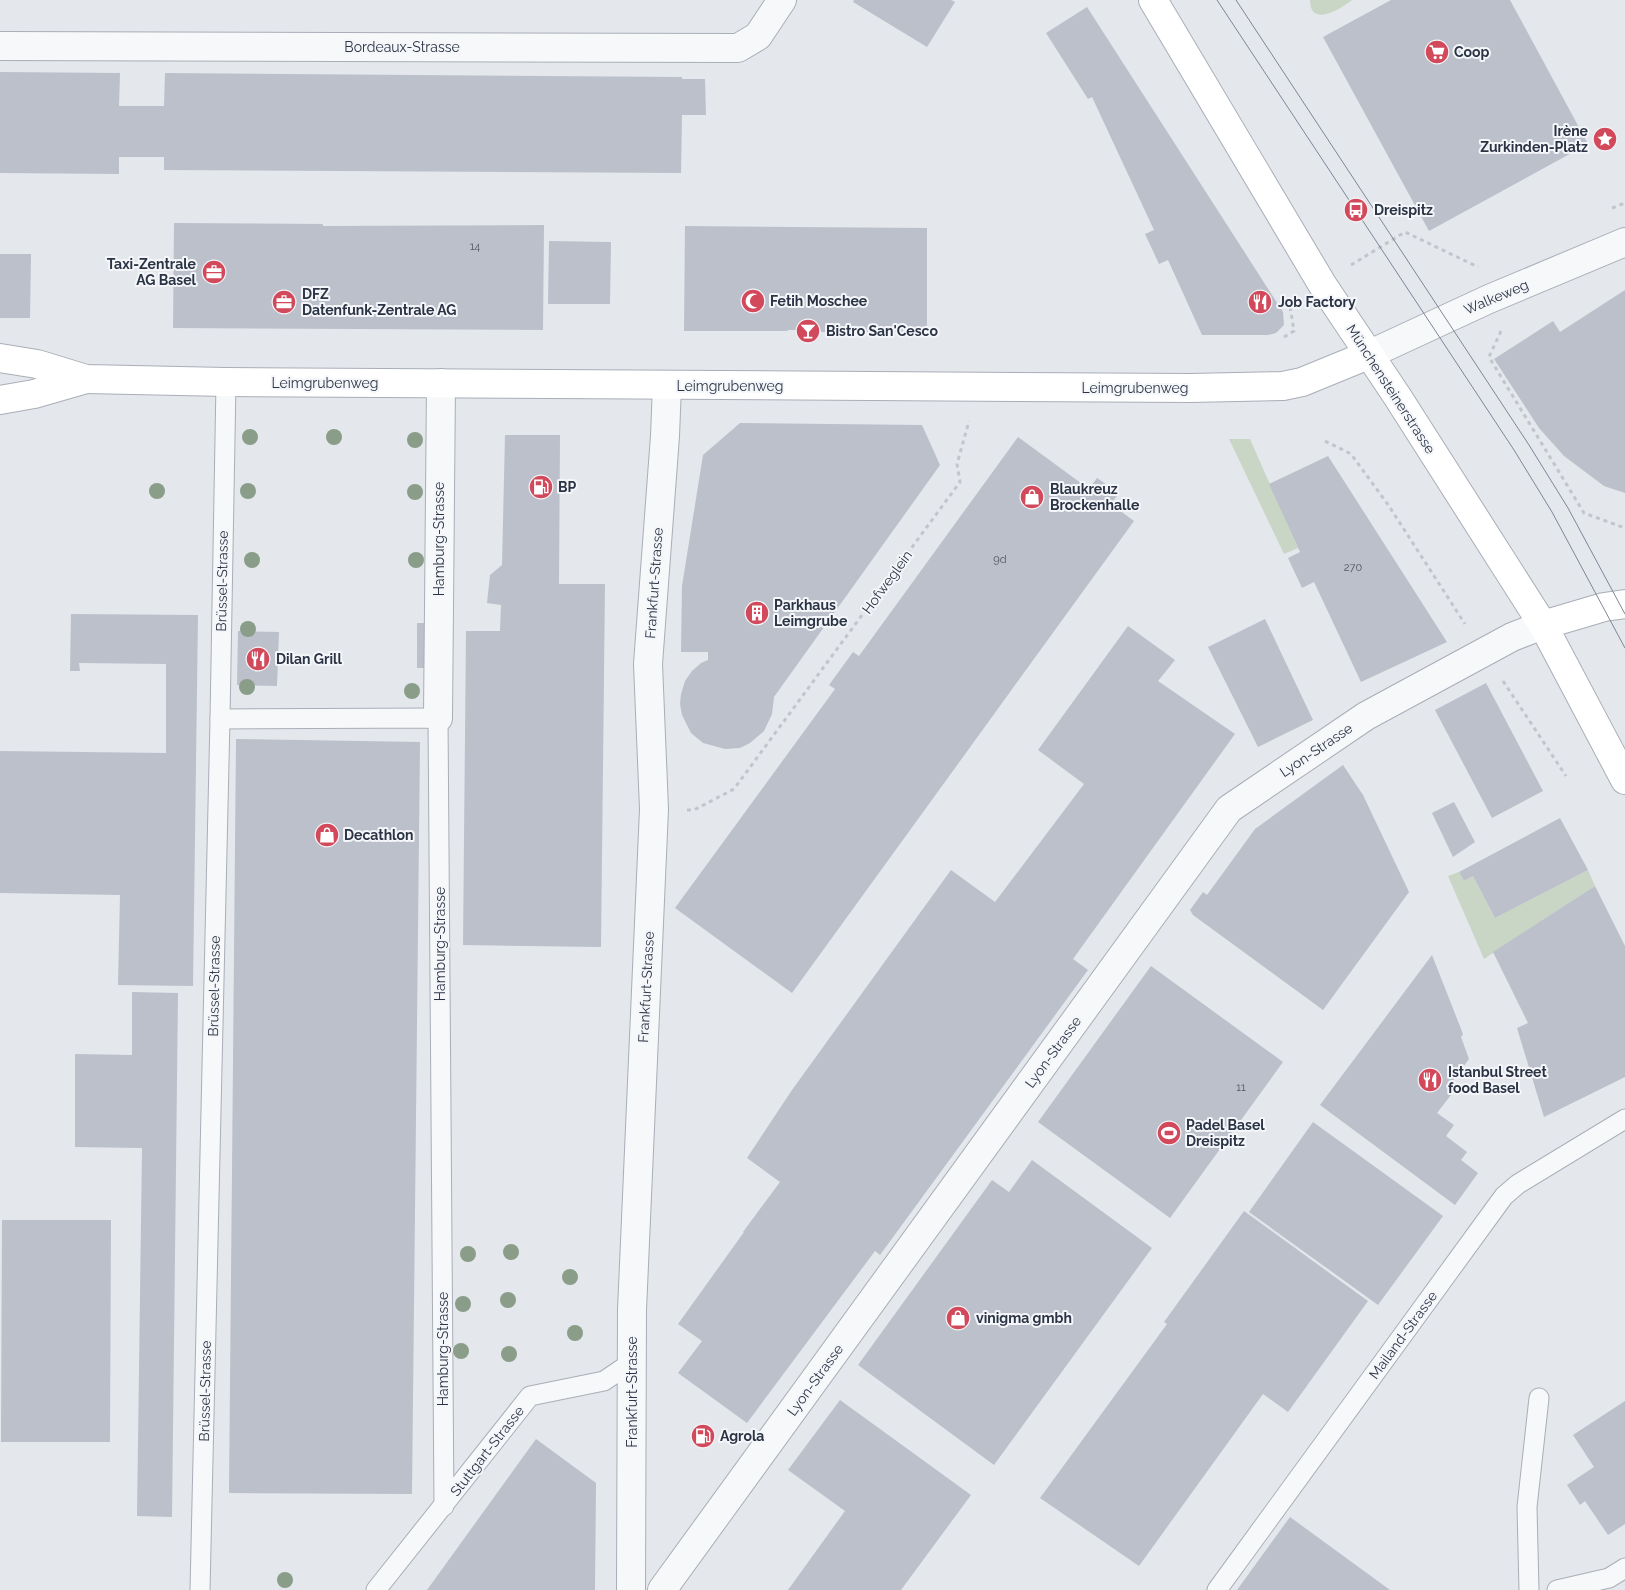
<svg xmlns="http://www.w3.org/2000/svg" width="1625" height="1590" viewBox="0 0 1625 1590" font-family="Raleway,sans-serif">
  <rect width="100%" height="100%" fill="#e4e7ec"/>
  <g fill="#c9d6c5">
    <path d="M1310 0H1352C1341 9 1310 28 1310 0Z"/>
    <path d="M1229 439H1250L1298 548 1284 554Z"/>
    <path d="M1588 870 1595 886 1484 959 1448 876 1459 872 1464 881 1473 876 1495 918Z"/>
  </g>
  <g fill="#bbc0ca">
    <path d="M854 0H951L955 2 927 47 853 2Z"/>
    <path d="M1391 0H1510L1588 144 1429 231 1323 37Z"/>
    <path d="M1087 7 1283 312 1284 325 1276 333 1268 335H1202L1168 260 1159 264 1145 234 1154 230 1092 97 1088 99 1046 33Z"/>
    <path d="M0 72 120 73 119 106H164L165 73 682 77V79H705L706 115H682L681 173 164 170V157H119V174L0 173Z"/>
    <path d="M174 223 323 224V226L544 225 543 330 173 328Z"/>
    <path d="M685 226 927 228V332H821V330H787L788 331H684Z"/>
    <path d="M549 241 611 242 610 304H548Z"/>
    <path d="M0 254H31L30 318H0Z"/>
    <path d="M1625 290V493L1604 486 1564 456 1539 428 1494 359 1553 321 1560 332Z"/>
    <path d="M740 423 922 425 940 465 774 697 772 714 764 731 750 743 740 748 725 749 703 743 691 733 682 715 680 704 681 694 685 681 692 671 701 663 708 660V652H681L682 586 703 455Z"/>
    <path d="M505 435H560L559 584H605L601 947 463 945 466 631H500L501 605 487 603 490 575 502 565Z"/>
    <path d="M1018 437 1089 489 1097 478 1119 493 1111 504 1134 521 792 993 675 908 835 689 829 685 853 652 859 656Z"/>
    <path d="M1328 456 1447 642 1361 682 1314 582 1302 588 1288 558 1300 552 1269 484Z"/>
    <path d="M71 614 198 615 193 986 118 985 120 895 0 893V751L166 753V664L79 663 80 671H70Z"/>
    <path d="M1265 619 1313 720 1258 747 1208 647Z"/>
    <rect x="417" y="623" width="14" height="45"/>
    <path d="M1128 626 1175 660 1158 681 1235 734 1073 959 1088 970 880 1255 875 1251 747 1423 678 1373 702 1341 678 1324 744 1232H743L780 1182 747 1158 792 1090 951 870 995 902 1084 784 1038 750Z"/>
    <path d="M238 631 279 632 277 686 237 685Z"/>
    <path d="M1486 683 1543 791 1492 818 1435 710Z"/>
    <path d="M236 739 420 742 412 1494 229 1493Z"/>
    <path d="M1343 765 1363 795 1409 892 1323 1010 1193 915 1190 910 1203 892 1207 895 1255 829Z"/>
    <path d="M1454 802 1475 842 1453 857 1432 813Z"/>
    <path d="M1560 818 1588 870 1495 918 1473 876 1464 881 1459 872Z"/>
    <path d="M1595 886 1625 946V1077L1544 1117 1517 1028 1528 1023 1493 952Z"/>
    <path d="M1432 955 1463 1034 1461 1037 1469 1059 1452 1082 1458 1086 1437 1113 1454 1125 1446 1136 1467 1152 1461 1160 1478 1173 1455 1205 1320 1105Z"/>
    <path d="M1151 966 1283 1062 1170 1218 1038 1122Z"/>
    <path d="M132 992 178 993 172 1517 137 1516 142 1148 75 1147V1054L132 1055Z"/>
    <path d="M1313 1122 1443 1216 1378 1305 1249 1212Z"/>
    <path d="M1032 1160 1152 1248 994 1465 858 1365 992 1180 1009 1192Z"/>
    <path d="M1244 1211 1368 1301 1288 1412 1263 1394 1139 1566 1040 1498 1167 1324 1164 1322Z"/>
    <path d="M2 1220H111L110 1442H1Z"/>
    <path d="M840 1400 971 1495 901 1590H788L845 1511 788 1470Z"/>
    <path d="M1625 1401V1524L1608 1535 1585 1501 1580 1505 1567 1485 1594 1467 1573 1435Z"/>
    <path d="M536 1439 596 1483 595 1590H427Z"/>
    <path d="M1290 1517 1390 1590H1237Z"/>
  </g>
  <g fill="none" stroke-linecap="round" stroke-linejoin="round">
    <g stroke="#a9aeb7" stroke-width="21">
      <g id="service">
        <path d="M220 719 438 718 444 1506"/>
        <path d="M200 1590 220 719 226 382"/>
        <path d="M376 1590 530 1396 604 1381 632 1362"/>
        <path d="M1217 1590 1504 1196 1518 1184 1625 1119"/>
        <path d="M1529 1590 1527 1507 1539 1398"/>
        <path d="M1557 1590 1609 1578 1625 1568"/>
      </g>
    </g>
    <g stroke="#a9aeb7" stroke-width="30">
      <g id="minor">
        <path d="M0 46 738 48 758 36 782 0"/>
        <path d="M1368 355 1489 299 1625 242"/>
        <path d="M438 718 441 383"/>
        <path d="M631 1590 632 1310 654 809 648 664 665 436 667 385"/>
        <path d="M662 1590 1229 809 1366 716 1512 637 1543 625"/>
      </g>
    </g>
    <g stroke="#a9aeb7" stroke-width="30">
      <g id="secondary">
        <path d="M1153 0 1322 284 1397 396 1543 625 1625 780"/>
        <path d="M0 358 37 364 86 379 226 382 1190 388 1283 386 1302 382 1368 355"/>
        <path d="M0 400 34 394 86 379"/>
        <path d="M1543 625 1604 607 1625 604"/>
      </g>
    </g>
    <g stroke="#c2c5cb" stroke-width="3" stroke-dasharray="4 4" stroke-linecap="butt">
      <path d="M1612 208 1625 203"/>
      <path d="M1351 265 1405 232 1478 267"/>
      <path d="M1501 331 1489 357 1584 513 1625 528"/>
      <path d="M1284 337 1294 331 1290 306 1294 303"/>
      <path d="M1325 441 1351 454 1389 506 1465 624"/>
      <path d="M1503 681 1566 776"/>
      <path d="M687 810H694L734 789 960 482 957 464 969 421"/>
    </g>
    <use href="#service" stroke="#f7f8fa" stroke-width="19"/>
    <use href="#minor" stroke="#f7f8fa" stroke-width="28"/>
    <use href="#secondary" stroke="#fff" stroke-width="28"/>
    <g stroke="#7d8696" stroke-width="1">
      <path d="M1217 0 1514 450 1552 512 1625 648"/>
      <path d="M1236 0 1529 445 1568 508 1625 614"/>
    </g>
  </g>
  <g fill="#899d89">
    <circle cx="250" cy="437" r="8"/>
    <circle cx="334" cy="437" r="8"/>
    <circle cx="415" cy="440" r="8"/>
    <circle cx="157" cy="491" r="8"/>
    <circle cx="248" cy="491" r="8"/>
    <circle cx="415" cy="492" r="8"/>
    <circle cx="252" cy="560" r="8"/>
    <circle cx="416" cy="560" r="8"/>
    <circle cx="248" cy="629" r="8"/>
    <circle cx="247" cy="687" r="8"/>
    <circle cx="412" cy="691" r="8"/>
    <circle cx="511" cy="1252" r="8"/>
    <circle cx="468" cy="1254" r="8"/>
    <circle cx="570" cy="1277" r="8"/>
    <circle cx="508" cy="1300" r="8"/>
    <circle cx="463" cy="1304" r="8"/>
    <circle cx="575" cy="1333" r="8"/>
    <circle cx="461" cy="1351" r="8"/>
    <circle cx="509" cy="1354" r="8"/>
    <circle cx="285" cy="1580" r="8"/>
  </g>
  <defs>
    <g id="supermarket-disc" transform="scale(1.25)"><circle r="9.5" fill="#d1495b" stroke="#f4f6f9"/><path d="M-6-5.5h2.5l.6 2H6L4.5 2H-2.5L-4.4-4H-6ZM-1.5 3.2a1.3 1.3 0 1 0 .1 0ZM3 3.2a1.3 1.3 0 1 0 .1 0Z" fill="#fff"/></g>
    <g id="sight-disc" transform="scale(1.25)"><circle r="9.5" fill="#d1495b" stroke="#f4f6f9"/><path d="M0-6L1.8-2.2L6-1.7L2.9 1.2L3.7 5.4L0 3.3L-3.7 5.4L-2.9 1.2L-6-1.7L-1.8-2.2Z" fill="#fff"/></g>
    <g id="bus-disc" transform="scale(1.25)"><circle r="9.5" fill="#d1495b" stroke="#f4f6f9"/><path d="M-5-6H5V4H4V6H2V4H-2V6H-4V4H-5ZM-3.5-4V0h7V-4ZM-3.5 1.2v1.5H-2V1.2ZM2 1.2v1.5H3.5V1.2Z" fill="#fff"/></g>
    <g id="office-disc" transform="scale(1.25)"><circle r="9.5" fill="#d1495b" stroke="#f4f6f9"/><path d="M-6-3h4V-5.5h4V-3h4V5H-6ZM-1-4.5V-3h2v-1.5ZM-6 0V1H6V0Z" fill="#fff"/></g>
    <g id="mosque-disc" transform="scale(1.25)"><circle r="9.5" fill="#d1495b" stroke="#f4f6f9"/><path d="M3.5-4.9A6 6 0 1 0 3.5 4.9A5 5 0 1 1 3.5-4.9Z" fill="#fff"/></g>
    <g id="restaurant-disc" transform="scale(1.25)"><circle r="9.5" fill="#d1495b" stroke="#f4f6f9"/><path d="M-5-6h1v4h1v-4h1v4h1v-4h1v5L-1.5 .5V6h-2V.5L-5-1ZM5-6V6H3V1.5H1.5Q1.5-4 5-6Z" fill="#fff"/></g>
    <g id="bar-disc" transform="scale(1.25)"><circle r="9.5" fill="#d1495b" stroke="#f4f6f9"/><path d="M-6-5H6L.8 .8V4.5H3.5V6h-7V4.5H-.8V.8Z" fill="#fff"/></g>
    <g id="fuel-disc" transform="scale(1.25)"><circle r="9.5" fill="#d1495b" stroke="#f4f6f9"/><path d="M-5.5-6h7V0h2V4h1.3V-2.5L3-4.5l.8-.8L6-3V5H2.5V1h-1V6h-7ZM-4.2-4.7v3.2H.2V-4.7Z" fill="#fff"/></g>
    <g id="shop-disc" transform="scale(1.25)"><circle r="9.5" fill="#d1495b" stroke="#f4f6f9"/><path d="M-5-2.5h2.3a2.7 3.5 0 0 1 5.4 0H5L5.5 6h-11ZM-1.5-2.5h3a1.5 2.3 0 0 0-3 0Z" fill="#fff"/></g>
    <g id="building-disc" transform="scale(1.25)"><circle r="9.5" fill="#d1495b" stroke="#f4f6f9"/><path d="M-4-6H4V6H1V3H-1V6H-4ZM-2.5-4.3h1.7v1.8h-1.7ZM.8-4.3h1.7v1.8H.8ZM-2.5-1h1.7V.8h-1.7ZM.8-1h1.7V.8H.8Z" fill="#fff"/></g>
    <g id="stadium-disc" transform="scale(1.25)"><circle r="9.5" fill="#d1495b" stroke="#f4f6f9"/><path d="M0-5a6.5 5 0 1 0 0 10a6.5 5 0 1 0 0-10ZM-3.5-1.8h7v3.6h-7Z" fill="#fff"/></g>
  </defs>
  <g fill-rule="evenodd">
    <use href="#supermarket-disc" x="1437" y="52"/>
    <use href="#sight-disc" x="1605" y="139"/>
    <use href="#bus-disc" x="1356" y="210"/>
    <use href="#office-disc" x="214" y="272"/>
    <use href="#mosque-disc" x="753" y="301"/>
    <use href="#office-disc" x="284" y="302"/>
    <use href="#restaurant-disc" x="1260" y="302"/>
    <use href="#bar-disc" x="808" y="331"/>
    <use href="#fuel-disc" x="541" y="487"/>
    <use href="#shop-disc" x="1032" y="497"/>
    <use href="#building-disc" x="757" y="613"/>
    <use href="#restaurant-disc" x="258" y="659"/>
    <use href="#shop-disc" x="327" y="835"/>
    <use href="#restaurant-disc" x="1430" y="1080"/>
    <use href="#stadium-disc" x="1169" y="1133"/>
    <use href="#shop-disc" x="958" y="1318"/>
    <use href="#fuel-disc" x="703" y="1436"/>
  </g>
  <g text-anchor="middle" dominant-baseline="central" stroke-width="4" stroke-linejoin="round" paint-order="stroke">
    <g font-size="11" fill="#4f5766">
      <text x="475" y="246">14</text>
      <text x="1000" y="559">9d</text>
      <text x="1353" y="567">270</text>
      <text x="1241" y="1087">11</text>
    </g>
    <g font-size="14" fill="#2b3445" stroke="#f4f6f9">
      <text x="402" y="47">Bordeaux-Strasse</text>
      <text transform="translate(1496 297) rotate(-23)">Walkeweg</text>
      <text x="325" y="383">Leimgrubenweg</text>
      <text x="730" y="386">Leimgrubenweg</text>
      <text x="1135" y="388">Leimgrubenweg</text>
      <text transform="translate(1391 389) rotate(57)">Münchensteinerstrasse</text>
      <text transform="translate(439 539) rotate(-90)">Hamburg-Strasse</text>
      <text transform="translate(222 581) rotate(-89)">Brüssel-Strasse</text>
      <text transform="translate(887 582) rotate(-54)">Hofweglein</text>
      <text transform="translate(654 583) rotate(-86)">Frankfurt-Strasse</text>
      <text transform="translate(1316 750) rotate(-34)">Lyon-Strasse</text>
      <text transform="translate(440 944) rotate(-90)">Hamburg-Strasse</text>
      <text transform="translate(214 986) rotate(-89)">Brüssel-Strasse</text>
      <text transform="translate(646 987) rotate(-87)">Frankfurt-Strasse</text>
      <text transform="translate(1053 1052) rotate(-54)">Lyon-Strasse</text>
      <text transform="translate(1403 1335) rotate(-54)">Mailand-Strasse</text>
      <text transform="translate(443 1349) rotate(-90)">Hamburg-Strasse</text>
      <text transform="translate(815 1380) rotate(-54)">Lyon-Strasse</text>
      <text transform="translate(205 1391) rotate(-89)">Brüssel-Strasse</text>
      <text transform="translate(632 1392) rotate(-90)">Frankfurt-Strasse</text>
      <text transform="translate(487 1451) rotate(-52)">Stuttgart-Strasse</text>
    </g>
    <g font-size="14" font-weight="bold" fill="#2b3445" stroke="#f4f6f9" text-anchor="start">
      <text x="1454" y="52">Coop</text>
      <text x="1588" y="131" text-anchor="end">Irène<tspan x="1588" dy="16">Zurkinden-Platz</tspan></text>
      <text x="1374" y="210">Dreispitz</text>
      <text x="196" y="264" text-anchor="end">Taxi-Zentrale<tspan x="196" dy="16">AG Basel</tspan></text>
      <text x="302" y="294">DFZ<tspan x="302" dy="16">Datenfunk-Zentrale AG</tspan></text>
      <text x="770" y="301">Fetih Moschee</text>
      <text x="1278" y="302">Job Factory</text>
      <text x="826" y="331">Bistro San'Cesco</text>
      <text x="558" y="487">BP</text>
      <text x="1050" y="489">Blaukreuz<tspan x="1050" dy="16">Brockenhalle</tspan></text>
      <text x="774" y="605">Parkhaus<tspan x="774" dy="16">Leimgrube</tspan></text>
      <text x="276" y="659">Dilan Grill</text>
      <text x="344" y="835">Decathlon</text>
      <text x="1448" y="1072">Istanbul Street<tspan x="1448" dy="16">food Basel</tspan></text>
      <text x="1186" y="1125">Padel Basel<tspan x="1186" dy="16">Dreispitz</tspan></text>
      <text x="976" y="1318">vinigma gmbh</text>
      <text x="720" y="1436">Agrola</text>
    </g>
  </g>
</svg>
